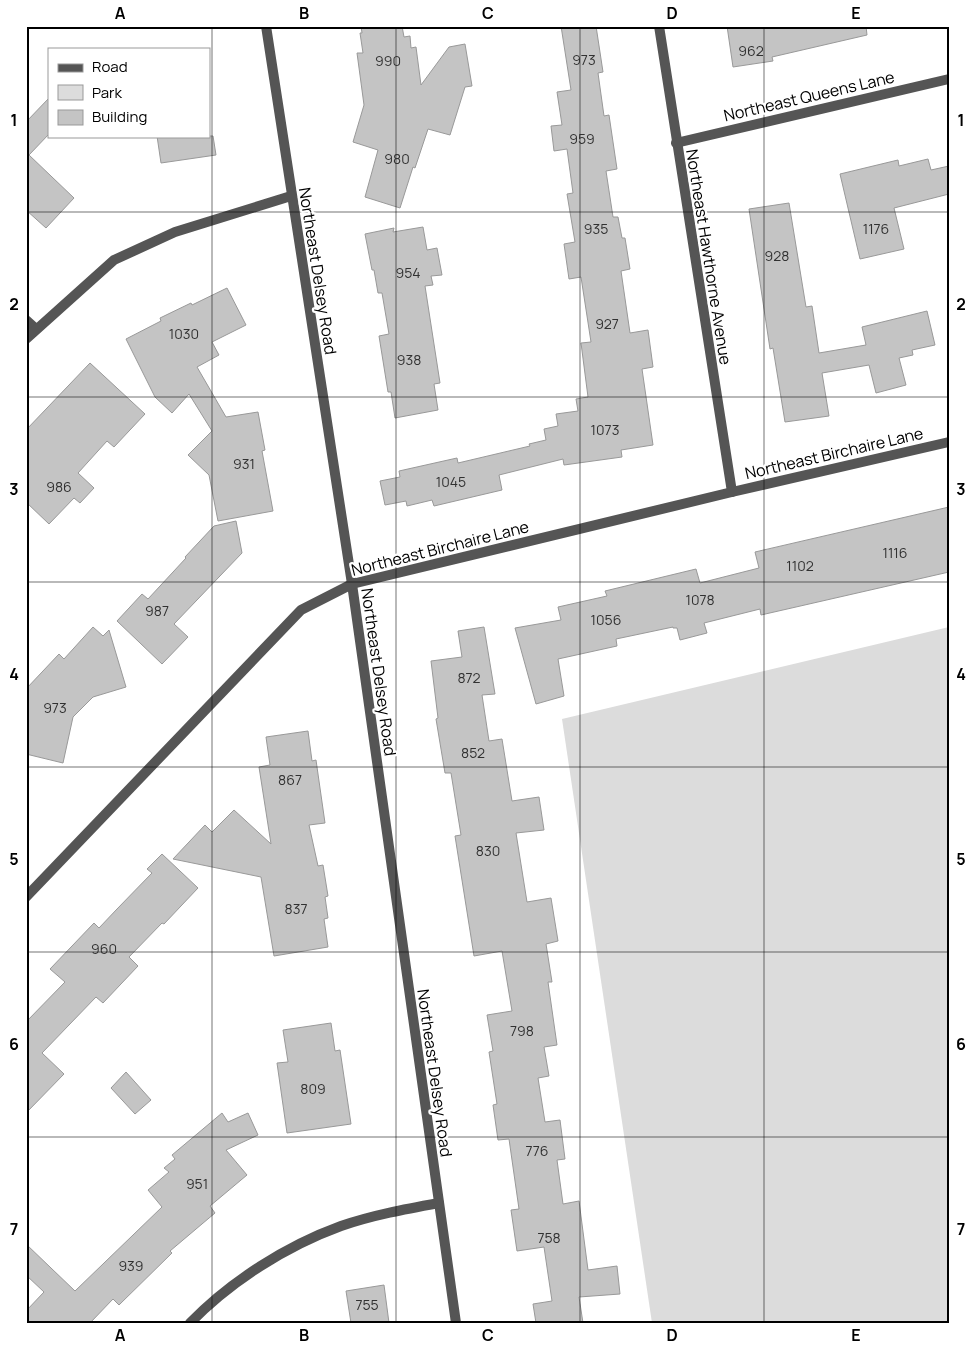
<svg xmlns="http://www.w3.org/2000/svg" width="975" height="1349" viewBox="0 0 975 1349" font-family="Manrope,sans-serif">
  <rect width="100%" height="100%" fill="#fff"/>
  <path fill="#dcdcdc" d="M949 627V1323H652L562 719Z"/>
  <g fill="#c4c4c4" stroke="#999">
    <path d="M361 26H402L404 37 410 36 411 48 416 47 421 85 449 47 465 44 472 86 465 87 450 135 428 129 415 168 413 167 400 208 365 197 378 150 353 142 364 105 357 53H363L360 33H362Z"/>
    <path d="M561 26H596L603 72 598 73 604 116 609 115 617 169 606 171 613 217H618L622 238H625L630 269 621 271 630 333 648 330 653 367 642 369 653 445 621 450 622 457 564 465 563 459 499 475 502 490 434 506 432 500 407 506 406 501 385 505 380 481 400 477 399 471 457 458 458 463 530 446 529 444 546 440 544 429 558 426 556 414 578 411 576 399 588 397 581 343 591 342 581 277 569 279 564 244 575 242 567 194 573 193 567 149 554 151 551 126 562 125 557 92 571 90Z"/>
    <path d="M727 26H866L867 35 772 57 773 61 733 67Z"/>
    <path d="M49 98V134L29 155 74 198 46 228 26 210V122Z"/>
    <path d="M157 136H213L216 155 161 163Z"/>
    <path d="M928 159 931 170 949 166V194L894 208 904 249 860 259 840 174 898 160 899 166Z"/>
    <path d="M789 203 806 307 812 306 819 353 866 345 862 327 927 311 935 345 912 350 913 355 899 358 906 385 876 393 869 365 822 373 829 416 785 422 773 348 770 349 749 209Z"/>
    <path d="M423 227 427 250 437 248 442 275 431 276 433 285 425 286 440 383 434 384 438 410 395 418 391 392H388L379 336 389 334 382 293H378L374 270H372L365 234 394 228 393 232Z"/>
    <path d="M227 288 246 325 212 342 219 355 197 367 226 417 258 412 265 450 262 451 273 511 218 521 209 475 188 455 212 431 189 394 172 413 155 397 126 339 161 321 160 318 191 303 192 305Z"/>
    <path d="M90 363 145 414 114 447 107 441 78 473 94 488 80 503 74 498 49 524 26 502V430Z"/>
    <path d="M949 507V572L761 615 760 609 704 623 707 633 680 640 677 628H673V627L616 639 617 646 558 659 564 696 536 704 515 628 561 620 558 607 607 596 605 591 696 569 700 583 759 568 755 552Z"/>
    <path d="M236 521 242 553 174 624 188 637 162 664 117 621 142 594 148 599 186 558 185 557 214 526Z"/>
    <path d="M93 627 103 636 109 630 126 687 93 697 73 717 63 763 26 754V689L59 654 64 659Z"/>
    <path d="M484 627 495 694 482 695 489 741 502 739 512 801 539 797 544 830 516 833 527 902 551 898 558 941 546 944 552 982H548L557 1045 544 1047 549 1076 538 1078 545 1122 560 1120 565 1159 557 1160 563 1204 579 1201 588 1270 617 1266 620 1294 579 1297 583 1323H536L533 1304 552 1301 544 1247 517 1251 511 1210 519 1209 509 1139 498 1140 493 1105 497 1104 489 1052 493 1051 487 1015 512 1011 502 951 474 956 455 836 461 835 451 773H445L436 719 438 718 431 661 462 657 458 631Z"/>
    <path d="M308 731 312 761 316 760 325 823 309 825 318 866 323 865 328 896 325 897 328 918 324 919 328 947 274 956 261 877 173 859 205 825 212 832 234 810 271 844 259 767 270 765 266 737Z"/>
    <path d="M162 854 198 888 164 924 162 923 129 957 138 966 103 1003 96 997 42 1053 64 1074 26 1113V1022L65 982 50 969 94 923 99 928 117 909 152 873 147 869Z"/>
    <path d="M331 1023 335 1051 340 1050 351 1124 287 1133 277 1063 288 1062 283 1030Z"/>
    <path d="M126 1072 151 1100 135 1114 111 1088Z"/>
    <path d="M222 1113 228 1122 248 1113 258 1135 226 1150 247 1175 210 1206 215 1213 170 1251 172 1253 119 1305 113 1299 90 1323H26V1311L44 1292 26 1275V1244L75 1291 162 1207 148 1190 169 1172 164 1168 175 1159 172 1155Z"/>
    <path d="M384 1285 389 1323H351L346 1291Z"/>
  </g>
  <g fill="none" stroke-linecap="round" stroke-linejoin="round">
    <g stroke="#555" stroke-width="10">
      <path d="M266 26 352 584 456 1323"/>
      <path d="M659 26 732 492"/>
      <path d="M676 143 949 79"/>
      <path d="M26 320 36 329"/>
      <path d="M26 339 114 260 175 232 291 196"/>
      <path d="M26 897 301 610 352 584 732 492 949 442"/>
      <path d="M190 1323C231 1281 286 1246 341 1226 373 1215 406 1209 439 1203"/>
    </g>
  </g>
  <path fill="none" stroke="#000" stroke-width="1" stroke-opacity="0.55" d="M212 26V1323M396 26V1323M580 26V1323M764 26V1323M26 212H949M26 397H949M26 582H949M26 767H949M26 952H949M26 1137H949"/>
  <g text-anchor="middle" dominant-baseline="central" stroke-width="4.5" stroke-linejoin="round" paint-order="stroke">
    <g font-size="14" fill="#313131">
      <text x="751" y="50">962</text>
      <text x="584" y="59">973</text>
      <text x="388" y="60">990</text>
      <text x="582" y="138">959</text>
      <text x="397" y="158">980</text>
      <text x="596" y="228">935</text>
      <text x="876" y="228">1176</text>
      <text x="777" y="255">928</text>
      <text x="408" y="272">954</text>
      <text x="607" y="323">927</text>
      <text x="184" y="333">1030</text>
      <text x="409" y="359">938</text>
      <text x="605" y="429">1073</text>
      <text x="244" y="463">931</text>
      <text x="451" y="481">1045</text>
      <text x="59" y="486">986</text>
      <text x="895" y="552">1116</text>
      <text x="800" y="565">1102</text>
      <text x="700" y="599">1078</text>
      <text x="157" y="610">987</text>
      <text x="606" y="619">1056</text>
      <text x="469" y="677">872</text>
      <text x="55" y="707">973</text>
      <text x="473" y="752">852</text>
      <text x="290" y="779">867</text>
      <text x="488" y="850">830</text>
      <text x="296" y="908">837</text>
      <text x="104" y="948">960</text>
      <text x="522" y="1030">798</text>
      <text x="313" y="1088">809</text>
      <text x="537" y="1150">776</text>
      <text x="197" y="1183">951</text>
      <text x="549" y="1237">758</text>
      <text x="131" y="1265">939</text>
      <text x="367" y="1304">755</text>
    </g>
    <g font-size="16" fill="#000" stroke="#fff">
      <text transform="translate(809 96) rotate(-13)">Northeast Queens Lane</text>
      <text transform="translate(709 257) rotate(81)">Northeast Hawthorne Avenue</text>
      <text transform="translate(318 271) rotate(81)">Northeast Delsey Road</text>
      <text transform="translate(834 453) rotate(-13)">Northeast Birchaire Lane</text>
      <text transform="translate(440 548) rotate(-14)">Northeast Birchaire Lane</text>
      <text transform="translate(379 672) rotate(82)">Northeast Delsey Road</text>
      <text transform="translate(435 1073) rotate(82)">Northeast Delsey Road</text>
    </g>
  </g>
  <rect width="975" height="1349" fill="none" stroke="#ffffff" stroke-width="55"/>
  <rect x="48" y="48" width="162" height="90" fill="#ffffff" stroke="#999999"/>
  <rect x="58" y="64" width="25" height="8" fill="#555555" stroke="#999999"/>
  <text x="92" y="72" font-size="15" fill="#000000">Road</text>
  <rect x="58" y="85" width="25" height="15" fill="#dcdcdc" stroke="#999999"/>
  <text x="92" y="98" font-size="15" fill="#000000">Park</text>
  <rect x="58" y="110" width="25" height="15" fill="#c4c4c4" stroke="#999999"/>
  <text x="92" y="122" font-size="15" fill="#000000">Building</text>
  <rect x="28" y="28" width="920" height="1294" fill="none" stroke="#000" stroke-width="2"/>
  <g font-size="16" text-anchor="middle" font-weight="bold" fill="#000">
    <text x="120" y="19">A</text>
    <text x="304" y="19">B</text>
    <text x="488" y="19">C</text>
    <text x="672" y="19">D</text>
    <text x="856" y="19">E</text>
    <text x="14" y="126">1</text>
    <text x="961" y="126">1</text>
    <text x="14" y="310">2</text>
    <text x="961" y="310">2</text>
    <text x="14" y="495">3</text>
    <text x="961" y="495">3</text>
    <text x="14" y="680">4</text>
    <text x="961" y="680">4</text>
    <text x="14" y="865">5</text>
    <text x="961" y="865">5</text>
    <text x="14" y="1050">6</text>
    <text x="961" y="1050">6</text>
    <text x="14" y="1235">7</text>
    <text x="961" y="1235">7</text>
    <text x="120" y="1341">A</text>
    <text x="304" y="1341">B</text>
    <text x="488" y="1341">C</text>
    <text x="672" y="1341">D</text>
    <text x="856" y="1341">E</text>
  </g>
</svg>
